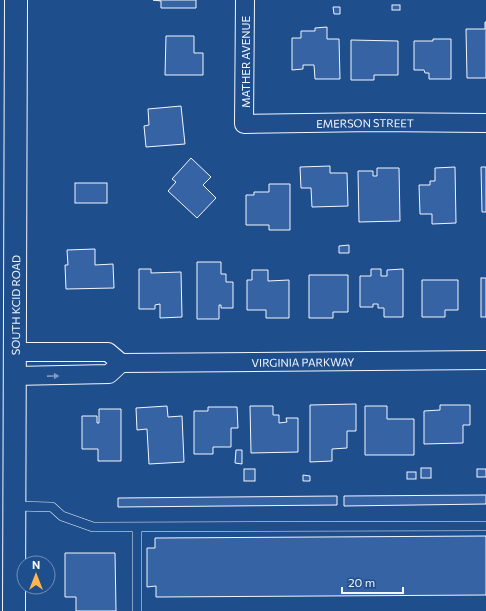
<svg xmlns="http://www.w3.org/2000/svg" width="486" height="611" viewBox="0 0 486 611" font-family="Commissioner,sans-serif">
  <rect width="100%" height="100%" fill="#1f4e8c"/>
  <g fill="#3563a3" stroke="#f2f6ff">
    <path d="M153 0H196V8H161V1Z"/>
    <rect x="392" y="5" width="8" height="5"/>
    <path d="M333 7H340V14H334Z"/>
    <path d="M485 22H486V78H467L466 29H485Z"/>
    <path d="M327 27V39H339L340 79H315L314 65H303V69L292 70V38H301V31H315V28Z"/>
    <path d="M166 36H194V53H203V75H165Z"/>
    <path d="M433 39H451V79H429V73H425L424 70H414V41H433Z"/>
    <path d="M351 40 398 41V75H374V80H351Z"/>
    <path d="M181 106 185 144 146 147 144 126 149 125 148 109Z"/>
    <path d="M191 158 211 177 203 185 216 198 197 218 168 191 176 182 172 179Z"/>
    <path d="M330 166V173H347L348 206 312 207 311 188H301L300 167Z"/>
    <path d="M455 167 456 223 432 224V214H420L419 185H430V181H435V168Z"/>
    <path d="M481 167H486V212H482Z"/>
    <path d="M377 168H399L400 221 359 222 358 171H373V176H377Z"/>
    <rect x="75" y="183" width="32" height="20"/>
    <path d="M269 184H290V230H269V225H246V195H254V192H269Z"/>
    <path d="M349 245V253H339V246Z"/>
    <path d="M95 249V265L113 264 114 288 66 289 65 265H68L67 250Z"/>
    <path d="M197 262H221V274H226V282H233V308H221V305H219V319H197Z"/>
    <path d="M139 269H151V273L181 272 182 317 160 318V304L155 305V309H139Z"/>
    <path d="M371 269H381V276H387V270L403 269V317H384V308H378V304H373V307H360V276H371Z"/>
    <path d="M252 270H268V281L289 280V318H266V310H247V280H252Z"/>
    <path d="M309 275H348V312H333V318H309Z"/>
    <rect x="481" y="278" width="5" height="39"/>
    <path d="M422 280H458V310H445V317H422Z"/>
    <path d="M356 404V431H347V448L332 449V461L310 462V405Z"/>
    <path d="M440 405H470V425H463V443L424 444V411L440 410Z"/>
    <path d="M167 406 168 417 182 416 184 462 149 464 147 429 137 430 136 408Z"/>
    <path d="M250 406H273V415H279V423L287 422 286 418H298V452L251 453Z"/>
    <path d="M365 406H387V419H414V455H365Z"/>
    <path d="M208 407H237L238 428H231V447H213V454H194V411H208Z"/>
    <path d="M99 409H121V461H98V449H82V416H97V423H99Z"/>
    <path d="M236 450H242V464L235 463Z"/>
    <rect x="421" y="468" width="10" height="10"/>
    <rect x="244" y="469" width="11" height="12"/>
    <rect x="477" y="469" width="9" height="8"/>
    <rect x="407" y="472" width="9" height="7"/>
    <path d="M303 475 310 476V481H303Z"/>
    <path d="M486 495V504L344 506V496Z"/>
    <path d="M337 496V505L118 507V498Z"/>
    <path d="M486 536V595L156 597V586L147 587V548H155V538Z"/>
    <path d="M65 553H115L116 611H76V597H65Z"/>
  </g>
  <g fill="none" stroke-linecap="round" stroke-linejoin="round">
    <g stroke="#f2f6ff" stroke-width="10">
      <g id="service">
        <path d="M14 506 52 507 62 516 93 527 486 526"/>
        <path d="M137 528V611"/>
      </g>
    </g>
    <g stroke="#f2f6ff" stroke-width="20">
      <g id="minor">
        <path id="s1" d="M245 0 244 124 375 122 486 123"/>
        <path id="s2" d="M14 352H108L121 363 486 360"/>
        <path d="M14 376 109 374 121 363"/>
      </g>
    </g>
    <g stroke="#f2f6ff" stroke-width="24">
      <g id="tertiary">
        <path id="s3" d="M14 611 16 0"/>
      </g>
    </g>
    <use href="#service" stroke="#1f4e8c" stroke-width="9"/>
    <use href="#minor" stroke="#1f4e8c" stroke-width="18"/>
    <use href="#tertiary" stroke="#1f4e8c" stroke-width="22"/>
  </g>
  <defs><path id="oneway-solid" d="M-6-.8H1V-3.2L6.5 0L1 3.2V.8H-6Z"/></defs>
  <use fill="#7e9ac0" href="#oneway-solid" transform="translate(53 376) rotate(-1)"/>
  <g text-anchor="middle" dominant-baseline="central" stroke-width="3" stroke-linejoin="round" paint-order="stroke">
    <g font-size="11" fill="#f2f6ff" stroke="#1f4e8c">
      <text transform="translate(245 62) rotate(-90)">MATHER AVENUE</text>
      <text stroke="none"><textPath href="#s1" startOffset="245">EMERSON STREET</textPath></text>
      <text stroke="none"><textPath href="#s3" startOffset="306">SOUTH KCID ROAD</textPath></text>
      <text stroke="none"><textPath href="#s2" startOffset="293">VIRGINIA PARKWAY</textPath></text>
    </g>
  </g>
  <g transform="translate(36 575)"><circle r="19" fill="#1f4e8c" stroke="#7391ba"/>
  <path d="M0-3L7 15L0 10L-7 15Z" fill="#ffb74d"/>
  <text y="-6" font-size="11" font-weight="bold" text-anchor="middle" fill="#f2f6ff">N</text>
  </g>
  <path d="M342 587v6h61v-6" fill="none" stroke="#f2f6ff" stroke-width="2"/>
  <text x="348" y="587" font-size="12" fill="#f2f6ff" stroke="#1f4e8c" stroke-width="3" paint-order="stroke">20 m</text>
</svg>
